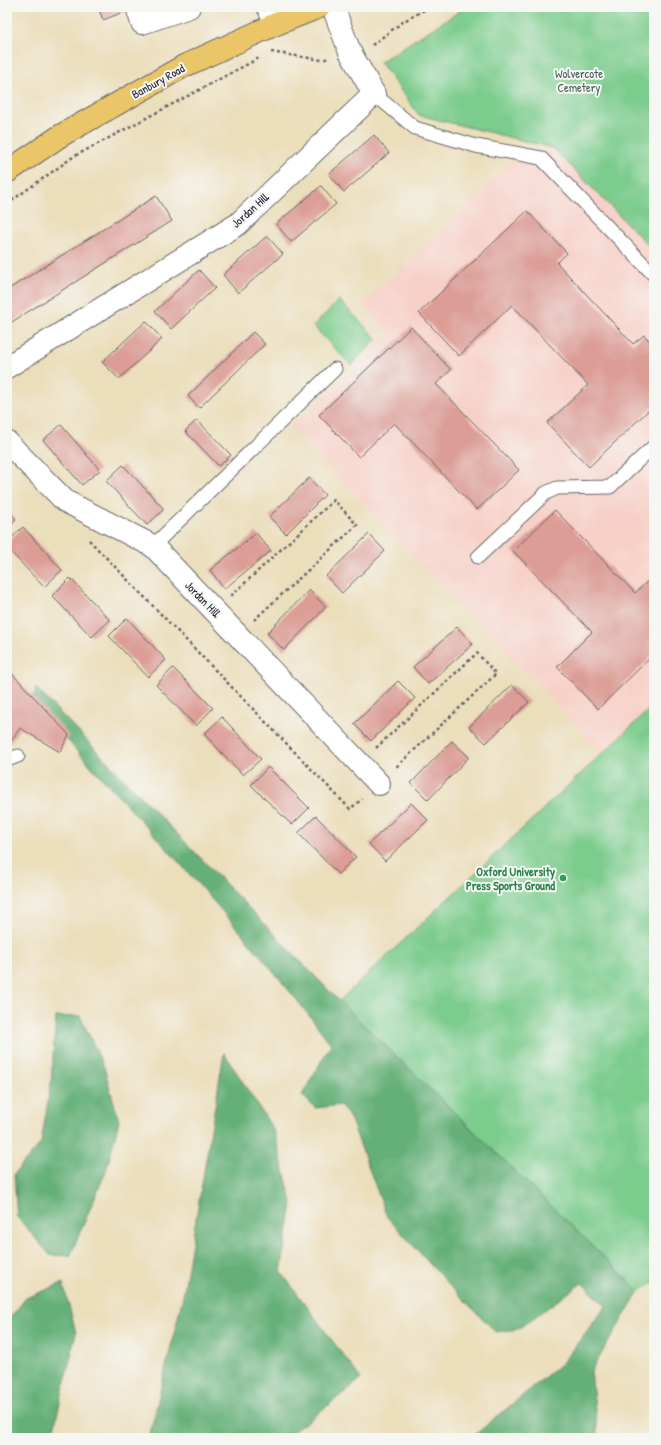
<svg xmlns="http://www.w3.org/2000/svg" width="661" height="1445" viewBox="0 0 661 1445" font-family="'Patrick Hand',sans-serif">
  <rect width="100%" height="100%" fill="#f6f6f2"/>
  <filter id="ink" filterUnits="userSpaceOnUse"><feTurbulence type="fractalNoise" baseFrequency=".025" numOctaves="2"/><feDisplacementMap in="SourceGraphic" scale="8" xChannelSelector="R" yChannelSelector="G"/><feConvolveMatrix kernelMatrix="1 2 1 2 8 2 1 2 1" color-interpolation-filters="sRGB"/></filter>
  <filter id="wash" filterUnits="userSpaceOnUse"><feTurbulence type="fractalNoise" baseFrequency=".012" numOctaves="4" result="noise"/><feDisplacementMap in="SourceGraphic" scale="16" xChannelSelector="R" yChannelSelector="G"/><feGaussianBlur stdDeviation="0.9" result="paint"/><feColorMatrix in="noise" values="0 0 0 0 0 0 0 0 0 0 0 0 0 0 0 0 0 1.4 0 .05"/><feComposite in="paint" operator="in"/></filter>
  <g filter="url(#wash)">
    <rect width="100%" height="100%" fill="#ebdebb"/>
    <path fill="#f7d1c8" d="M553 148 654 251V705L603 754 290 427 389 333 362 305 513 161Z"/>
    <g fill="#7ccc8d" stroke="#4f7764">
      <path d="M466 7H654V251L553 148 419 115 380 62Z"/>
      <path d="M339 300 377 339 351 365 313 326Z"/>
      <path d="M654 705V1283L639 1291 339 1001Z"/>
    </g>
    <g fill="#65b078" stroke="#44695a">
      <path d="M36 688 339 1001 639 1291 591 1371 598 1438H471L562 1363 606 1306 582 1283 518 1329 496 1332 451 1287 387 1217 351 1120 341 1105 315 1108 302 1095 331 1044C240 923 133 814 32 701Z"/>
      <path d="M80 1016 104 1067 119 1121 106 1171 70 1256 50 1255 17 1217 14 1174 41 1143 51 1082 56 1017Z"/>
      <path d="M224 1053 273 1129 280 1155 292 1203 281 1272 361 1379 312 1418 284 1438H149L183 1296Z"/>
      <path d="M63 1283 76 1333 52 1438H7V1322L26 1298Z"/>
    </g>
    <g id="blocks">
      <g fill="#dc9d96">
        <path d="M98 7H130L131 9 103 20Z"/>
        <path d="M374 135 389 153 344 192 329 174Z"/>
        <path d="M321 186 336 204 291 242 276 224Z"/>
        <path d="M156 196 172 221 7 325V290Z"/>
        <path d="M527 211 567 253 557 263 633 344 644 335 654 346V405L589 467 547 423 588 385 512 305 459 356 419 313Z"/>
        <path d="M267 236 283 254 238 293 223 275Z"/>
        <path d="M199 270 215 288 171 329 155 311Z"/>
        <path d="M146 321 162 339 119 379 102 362Z"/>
        <path d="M411 327 451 370 436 384 519 470 477 510 394 423 359 457 319 415Z"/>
        <path d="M253 332 265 344 199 408 188 396Z"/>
        <path d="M197 420 231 455 219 466 185 431Z"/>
        <path d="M61 425 100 470 82 485 43 440Z"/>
        <path d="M123 465 164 509 147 525 106 481Z"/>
        <path d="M309 478 325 495 286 534 269 517Z"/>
        <path d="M7 510 16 519 7 528Z"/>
        <path d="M555 510 635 593 650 579 654 583V654L598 709 557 667 592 632 513 551Z"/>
        <path d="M23 527 62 570 44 587 7 548V542Z"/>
        <path d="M256 533 271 551 224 589 210 570Z"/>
        <path d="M369 534 385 551 342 593 326 576Z"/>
        <path d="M70 578 110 620 92 637 52 596Z"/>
        <path d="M309 590 326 607 284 650 267 633Z"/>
        <path d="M127 618 166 660 148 677 109 636Z"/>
        <path d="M457 627 473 644 428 684 413 667Z"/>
        <path d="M7 668 69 735 60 752 20 728 9 744 7 743Z"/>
        <path d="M173 668 213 708 196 726 156 685Z"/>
        <path d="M398 681 415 698 371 741 354 724Z"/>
        <path d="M512 685 529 702 486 743 469 727Z"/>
        <path d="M222 717 261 759 243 775 204 734Z"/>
        <path d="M452 741 469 757 428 800 411 783Z"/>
        <path d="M268 767 309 808 292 825 251 785Z"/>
        <path d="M411 803 428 820 385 861 369 844Z"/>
        <path d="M316 816 356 857 338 874 298 833Z"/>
      </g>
    </g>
  </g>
  <g filter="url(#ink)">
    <use href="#blocks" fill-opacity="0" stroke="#686468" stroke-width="1"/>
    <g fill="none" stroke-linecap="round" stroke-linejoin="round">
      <g stroke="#686468" stroke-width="15">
        <g id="lane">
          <path d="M374 94 415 128 476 146 541 158 654 275"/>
          <path d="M153 546 335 369"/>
          <path d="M478 557 546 493 557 488 610 487 654 446"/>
          <path d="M7 760 18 756"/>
        </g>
      </g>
      <g stroke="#686468" stroke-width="24">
        <g id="street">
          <path d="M137 7 142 23 189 7"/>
          <path d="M268 7 276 24"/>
          <path d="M7 367 238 224 374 94 350 52 333 7"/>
          <path d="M7 442 65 501 153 546 379 784"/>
        </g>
      </g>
      <g stroke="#686468" stroke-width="24">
        <path id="primary" d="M7 172 60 136 184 66 276 24 319 7"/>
      </g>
      <g stroke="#686468" stroke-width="2.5" stroke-dasharray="3 3" stroke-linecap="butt">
        <path d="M372 45 404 21 430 7"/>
        <path d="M271 52 322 60 329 58"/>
        <path d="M7 204 73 157 261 57"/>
        <path d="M89 540 350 809 362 799"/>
        <path d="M231 596 334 500 357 525 254 620"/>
        <path d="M376 748 477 653 496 674 395 768"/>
      </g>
      <use href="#lane" stroke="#fff" stroke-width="13"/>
      <use href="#street" stroke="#fff" stroke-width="22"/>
      <use href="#primary" stroke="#ebc669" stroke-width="22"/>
    </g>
  </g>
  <circle fill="#2e9e5b" stroke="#f6f6f2" stroke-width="1.5" cx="563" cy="878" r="4"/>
  <g text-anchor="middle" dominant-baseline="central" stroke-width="4" stroke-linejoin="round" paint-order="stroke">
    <g font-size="12" fill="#425e58" stroke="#f6f6f2">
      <text x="579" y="73">Wolvercote<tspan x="579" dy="14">Cemetery</tspan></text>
    </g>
    <g font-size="12" fill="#22223b" stroke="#f6f6f2">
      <text transform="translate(158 81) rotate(-29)">Banbury Road</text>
      <text transform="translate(250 210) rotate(-42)">Jordan Hill</text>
      <text transform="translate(203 599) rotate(46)">Jordan Hill</text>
    </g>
    <g font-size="12" font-weight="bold" fill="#27864d" stroke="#f6f6f2" text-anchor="end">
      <text x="555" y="871">Oxford University<tspan x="555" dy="14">Press Sports Ground</tspan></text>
    </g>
  </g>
  <rect width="661" height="1445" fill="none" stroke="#f6f6f2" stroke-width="24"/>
</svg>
